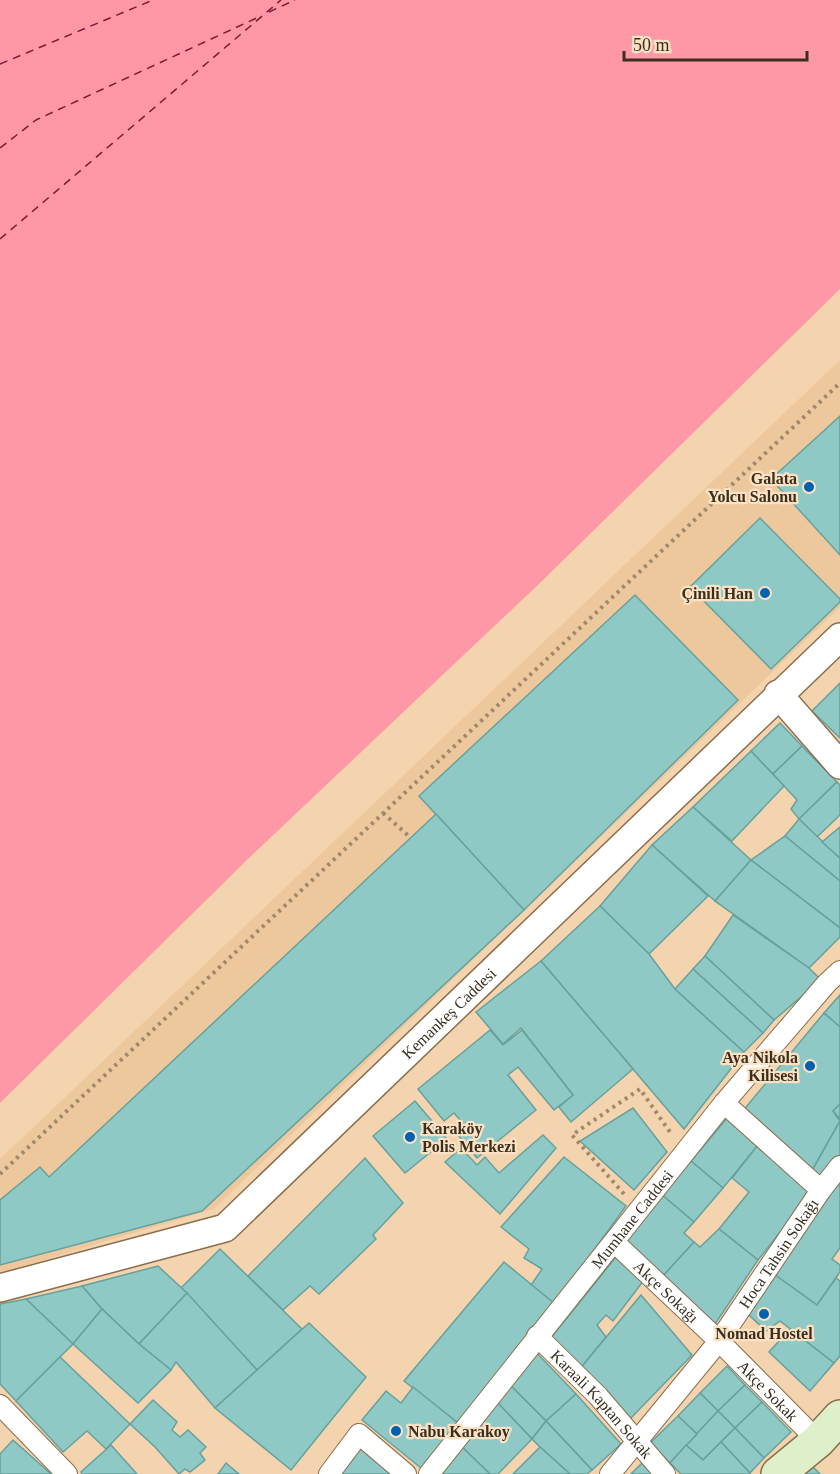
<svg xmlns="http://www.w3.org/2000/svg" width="840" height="1474" viewBox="0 0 840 1474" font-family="Georgia,serif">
  <rect width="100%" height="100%" fill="#f4d4ae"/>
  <path fill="#eec89d" d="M840 360V607L214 1209 0 1273V1159Z"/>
  <path fill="#fe98a6" d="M0 0H840V289L541 582 250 857 0 1103Z"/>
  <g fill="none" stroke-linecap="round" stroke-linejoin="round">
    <g stroke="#871636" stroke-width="1.5" stroke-dasharray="8 6" stroke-linecap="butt">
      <path d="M269 12 295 0"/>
      <path d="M0 64 153 0"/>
      <path d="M0 148 36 120 261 16"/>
      <path d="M0 239 281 0"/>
    </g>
  </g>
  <g fill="#8ec9c5" stroke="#67a19d" stroke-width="1.5">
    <path d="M840 416V555L771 479Z"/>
    <path d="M760 518 840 599V602L771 669 690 587Z"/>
    <path d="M635 595 738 700 524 910 419 796Z"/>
    <path d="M840 683V738L812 711Z"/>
    <path d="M780 723 802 746 773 774 751 751Z"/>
    <path d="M802 746 837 782 799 819 791 809 797 800 773 774Z"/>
    <path d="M751 751 784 786 732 841 693 807Z"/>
    <path d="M837 782 840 785V815L817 837 799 819Z"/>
    <path d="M693 807 751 860 715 901 652 845Z"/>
    <path d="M436 814 524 910 202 1211 0 1265V1200L40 1167 49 1177Z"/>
    <path d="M799 819 840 858V881L785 836Z"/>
    <path d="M840 827V858L822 842Z"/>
    <path d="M785 836 840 881V928L751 860Z"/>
    <path d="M652 845 708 896 649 954 600 906Z"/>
    <path d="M751 860 840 928V937L809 968 715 901Z"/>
    <path d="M600 906 649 954 675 989 744 1052 684 1129 541 961Z"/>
    <path d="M733 915 809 968 821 980 774 1020 705 956Z"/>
    <path d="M705 956 774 1020 763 1033 693 969Z"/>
    <path d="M541 961 633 1069 571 1122 559 1107 573 1095 521 1028 503 1044 476 1012Z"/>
    <path d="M693 969 763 1033 744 1052 675 989Z"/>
    <path d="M840 995V1027L824 1013Z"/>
    <path d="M824 1013 840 1027V1104L833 1111 840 1121 812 1170 742 1112Z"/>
    <path d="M490 1030 503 1045 522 1030 573 1095 554 1110 518 1067 508 1075 536 1110 477 1158 458 1135 467 1128 454 1113 444 1121 418 1089Z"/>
    <path d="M415 1101 447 1139 405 1173 373 1136Z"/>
    <path d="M840 1104V1119L833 1111Z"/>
    <path d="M633 1108 667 1152 634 1190 580 1141Z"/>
    <path d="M728 1117 758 1145 723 1188 691 1161Z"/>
    <path d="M840 1121V1160L822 1180 812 1171Z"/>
    <path d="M543 1135 556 1148 500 1214 445 1162 461 1148 477 1165 485 1157 499 1173Z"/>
    <path d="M758 1145 814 1190 758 1260 719 1229 749 1192 732 1178Z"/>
    <path d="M564 1157 626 1206 555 1304 531 1285 542 1269 524 1258 529 1249 501 1227Z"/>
    <path d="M365 1158 403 1203 373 1235 376 1239 319 1294 310 1286 283 1310 248 1276Z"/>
    <path d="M691 1161 723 1188 694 1222 661 1194Z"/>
    <path d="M840 1174V1248L832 1259 840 1265V1272L817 1305 771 1272Z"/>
    <path d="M661 1194 694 1222 684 1233 694 1242 663 1276 622 1238Z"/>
    <path d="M719 1229 758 1260 715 1324 663 1276 694 1242 700 1247Z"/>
    <path d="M220 1249 302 1329 257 1370 181 1288Z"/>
    <path d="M620 1252 647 1276 613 1321 606 1315 597 1325 606 1337 579 1370 550 1339Z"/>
    <path d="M504 1262 555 1304 458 1423 404 1381Z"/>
    <path d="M158 1266 187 1293 139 1344 102 1309 82 1286Z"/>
    <path d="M771 1272 817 1305 836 1278 840 1281V1356L834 1363 780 1321 766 1331 748 1314Z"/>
    <path d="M82 1286 102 1309 73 1344 26 1299Z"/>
    <path d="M187 1293 257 1370 215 1408 176 1362 171 1370 139 1344Z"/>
    <path d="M641 1295 692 1355 630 1419 579 1370Z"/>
    <path d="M26 1299 73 1344 16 1401 0 1384V1304Z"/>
    <path d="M102 1309 139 1344 171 1370 138 1403 73 1344Z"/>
    <path d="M309 1323 366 1377 291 1470 215 1408Z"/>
    <path d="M790 1329 834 1363 810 1391 769 1352Z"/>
    <path d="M536 1352 576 1394 546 1421 510 1385Z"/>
    <path d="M60 1357 130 1424 106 1449 87 1431 63 1452 16 1401Z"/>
    <path d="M727 1366 745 1385 718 1411 700 1393Z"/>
    <path d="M510 1385 546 1421 532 1439 497 1402Z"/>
    <path d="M745 1385 762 1402 735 1428 718 1411Z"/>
    <path d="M413 1387 458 1423 421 1468 362 1420 386 1391 401 1403Z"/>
    <path d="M700 1393 718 1411 697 1434 678 1416Z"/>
    <path d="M576 1394 621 1444 592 1470 546 1421Z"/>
    <path d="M153 1400 177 1422 172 1430 180 1437 188 1430 206 1447 200 1453 205 1460 190 1472 185 1469 179 1474 155 1447 130 1424Z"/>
    <path d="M497 1402 532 1439 498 1474H490L461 1446Z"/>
    <path d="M762 1402 791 1432 764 1458 735 1428Z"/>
    <path d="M718 1411 735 1428 703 1460 686 1445Z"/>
    <path d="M678 1416 697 1434 670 1463 650 1443Z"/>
    <path d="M546 1421 592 1470 587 1474H570L540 1447 532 1439Z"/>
    <path d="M735 1428 764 1458 750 1473 721 1442Z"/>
    <path d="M13 1440 51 1474H0V1454Z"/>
    <path d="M721 1442 750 1473 748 1474H681L670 1463 686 1445 703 1460Z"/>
    <path d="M111 1445 137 1474H82L81 1472Z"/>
    <path d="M363 1446 394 1474H341Z"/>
    <path d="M461 1446 490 1474H440Z"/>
    <path d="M540 1447 570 1474H513Z"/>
    <path d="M806 1460 820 1474H793Z"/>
    <path d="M226 1463 239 1474H218Z"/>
    <path d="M642 1463 652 1474H631Z"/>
  </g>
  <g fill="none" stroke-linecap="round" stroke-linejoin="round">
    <g stroke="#8b6e4c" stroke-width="22">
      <g id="pedestrian">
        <path d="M724 1103 821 1190"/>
        <path id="s1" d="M614 1242 719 1341 818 1441"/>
        <path id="s2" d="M537 1336 598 1396 665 1474"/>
        <path d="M0 1405 67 1474"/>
        <path d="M329 1474 359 1434 406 1474"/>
        <path id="s3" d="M429 1474 724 1103 827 983 840 971"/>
        <path id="s4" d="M610 1474 719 1341 821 1190 840 1166"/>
      </g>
    </g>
    <g stroke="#8b6e4c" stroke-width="30">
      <g id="minor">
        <path d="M778 694 840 765"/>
        <path id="s5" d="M0 1288 225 1228 840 637"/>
      </g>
    </g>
    <g stroke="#8b6e4c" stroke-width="36">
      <path id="secondary" d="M778 1474 818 1441 840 1417"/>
    </g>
    <g stroke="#9f886c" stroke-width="4" stroke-dasharray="3 4.5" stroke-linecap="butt">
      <path d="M383 813 411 838"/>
      <path d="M0 1174 840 383"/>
      <path d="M624 1194 572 1135 640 1089 672 1135"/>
    </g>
    <use href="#pedestrian" stroke="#fff" stroke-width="20"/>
    <use href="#minor" stroke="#fff" stroke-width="27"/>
    <use href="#secondary" stroke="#ddf0c9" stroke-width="33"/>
  </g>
  <g fill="#0062ae" stroke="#fce2c4" stroke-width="2">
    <circle cx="809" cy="487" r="6"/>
    <circle cx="765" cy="593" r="6"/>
    <circle cx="810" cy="1066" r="6"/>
    <circle cx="410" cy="1137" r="6"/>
    <circle cx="764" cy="1314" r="6"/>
    <circle cx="396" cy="1431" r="6"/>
  </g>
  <g text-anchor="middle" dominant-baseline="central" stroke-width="4.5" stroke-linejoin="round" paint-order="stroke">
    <g font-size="16" font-weight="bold" fill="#3a2e1f" stroke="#fce2c4" text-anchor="end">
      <text x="797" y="478">Galata<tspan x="797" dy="18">Yolcu Salonu</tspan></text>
      <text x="753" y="593">Çinili Han</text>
      <text x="798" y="1057">Aya Nikola<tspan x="798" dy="18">Kilisesi</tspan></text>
      <text x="422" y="1128" text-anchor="start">Karaköy<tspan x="422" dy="18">Polis Merkezi</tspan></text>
      <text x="764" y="1333" text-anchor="middle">Nomad Hostel</text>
      <text x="408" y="1431" text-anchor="start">Nabu Karakoy</text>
    </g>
    <g font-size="16" fill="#3a2e1f" stroke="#fce2c4">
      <text stroke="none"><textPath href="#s5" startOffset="543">Kemankeş Caddesi</textPath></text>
      <text stroke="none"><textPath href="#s3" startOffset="326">Mumhane Caddesi</textPath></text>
      <text stroke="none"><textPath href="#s4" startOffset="278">Hoca Tahsin Sokağı</textPath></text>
      <text stroke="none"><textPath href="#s1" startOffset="72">Akçe Sokağı</textPath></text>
      <text stroke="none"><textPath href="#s1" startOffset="214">Akçe Sokak</textPath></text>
      <text stroke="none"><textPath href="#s2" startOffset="94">Karaali Kaptan Sokak</textPath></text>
    </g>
  </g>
  <path d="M624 51v9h183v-9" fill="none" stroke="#3a2e1f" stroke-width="3"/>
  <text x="633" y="51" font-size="18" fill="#3a2e1f" stroke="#fce2c4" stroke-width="4.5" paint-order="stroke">50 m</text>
</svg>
